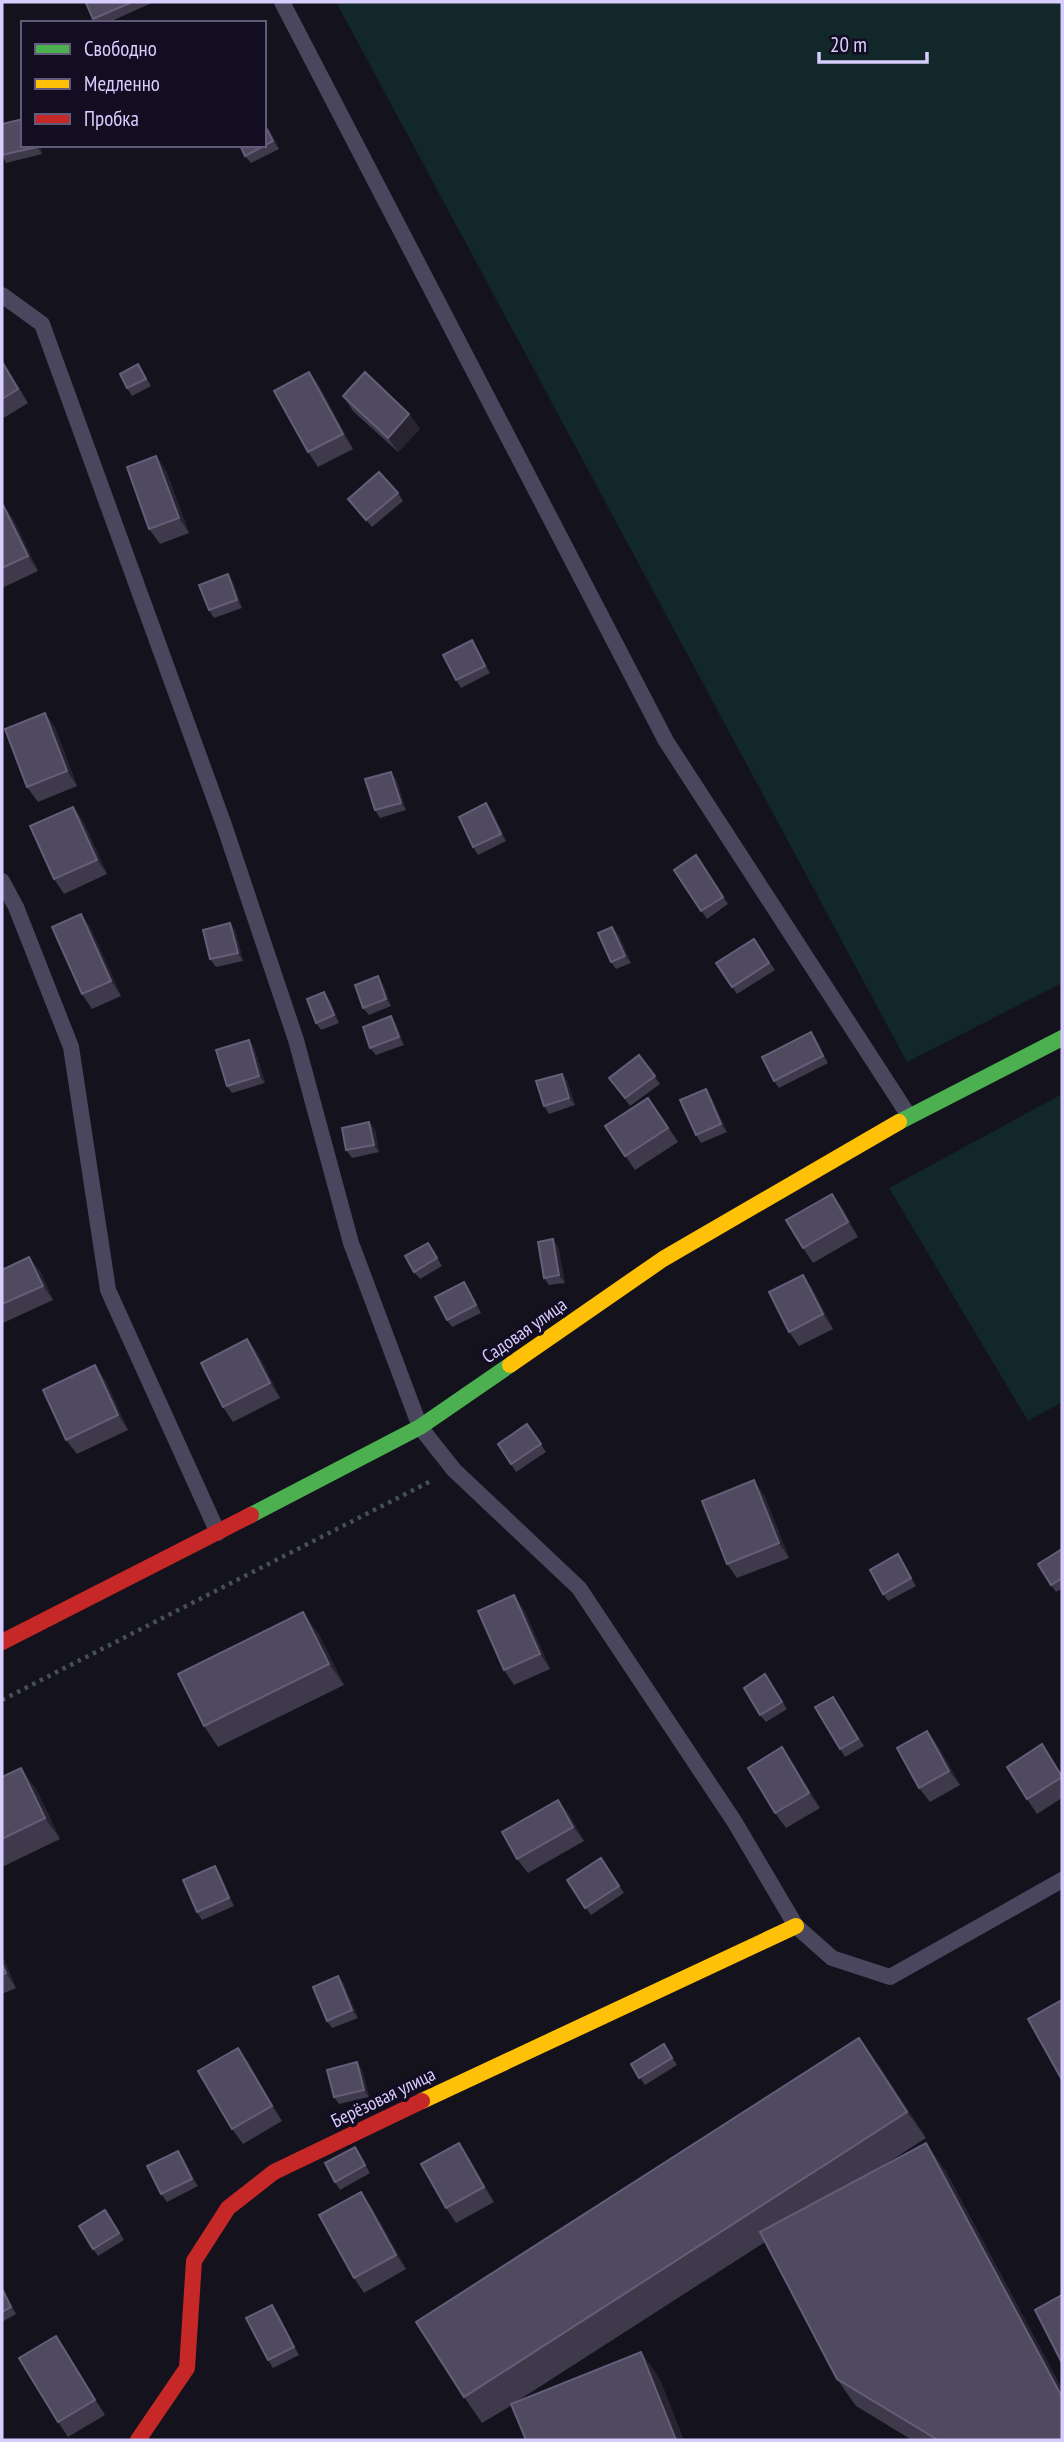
<svg xmlns="http://www.w3.org/2000/svg" width="1064" height="2442" viewBox="0 0 1064 2442" font-family="'PT Sans Narrow',sans-serif">
  <rect width="100%" height="100%" fill="#14121d"/>
  <g fill="#112729">
    <path d="M336 2H1062V983L907 1062Z"/>
    <path d="M1062 1094V1402L1028 1421 889 1188Z"/>
  </g>
  <g fill="none" stroke-linecap="round" stroke-linejoin="round">
    <path stroke="#444f5e" stroke-width="4.5" stroke-dasharray="3.5 5" stroke-linecap="butt" d="M2 1700 431 1481"/>
    <g stroke="#49465e" stroke-width="16">
      <path d="M282 2 666 741 909 1116"/>
      <path d="M2 295 42 324 224 825 296 1040 351 1243 420 1427 454 1470 579 1588 734 1821 796 1926 832 1958 890 1977 1062 1880"/>
      <path d="M2 881 16 907 71 1047 108 1290 218 1533"/>
    </g>
    <g stroke="#4caf50" stroke-width="16">
      <path d="M899 1122 1062 1038"/>
      <path d="M251 1515 420 1427 510 1365"/>
    </g>
    <g stroke="#ffc107" stroke-width="16">
      <path d="M510 1365 663 1259 899 1122"/>
      <path d="M422 2101 796 1926"/>
    </g>
    <g stroke="#c62828" stroke-width="16">
      <path d="M2 1642 251 1515"/>
      <path d="M138 2440 187 2368 194 2261 228 2208 274 2172 422 2101"/>
    </g>
  </g>
  <g fill="#3e3a4c">
    <path d="M89 2H154L107 23H95L93 19Z"/>
    <path d="M2 124 23 145H40L42 154 6 163 2 156Z"/>
    <path d="M264 124 270 131 279 149 251 163 245 156Z"/>
    <path d="M2 359 28 403 2 419Z"/>
    <path d="M138 364 151 386 132 396 127 388Z"/>
    <path d="M309 372 319 386 353 449 318 467 308 452Z"/>
    <path d="M343 396 409 414 420 429 398 452 353 411Z"/>
    <path d="M156 456 166 471 189 533 160 544 149 529Z"/>
    <path d="M398 493 403 501 372 527 348 499Z"/>
    <path d="M2 505H3L13 519 38 571 2 588Z"/>
    <path d="M233 582 242 608 214 618 209 610Z"/>
    <path d="M477 648 490 673 461 688 456 680Z"/>
    <path d="M45 713 55 728 77 786 38 802 27 787Z"/>
    <path d="M396 779 406 810 380 818 375 810Z"/>
    <path d="M73 807 83 821 107 874 64 894 54 879Z"/>
    <path d="M492 811 506 841 478 855 473 847Z"/>
    <path d="M696 855 728 904 707 919 674 870Z"/>
    <path d="M81 914 91 929 121 996 92 1009 82 994Z"/>
    <path d="M230 923 235 930 243 961 216 967 210 959Z"/>
    <path d="M618 934 631 963 616 969 611 962Z"/>
    <path d="M754 939 775 970 737 994 716 963Z"/>
    <path d="M383 984 391 1006 369 1015 363 1008Z"/>
    <path d="M330 1000 339 1023 321 1030 316 1023Z"/>
    <path d="M391 1016 396 1024 404 1045 376 1055 370 1048Z"/>
    <path d="M811 1032 816 1039 828 1063 779 1088 774 1081Z"/>
    <path d="M249 1040 254 1048 265 1083 232 1093 227 1086Z"/>
    <path d="M639 1055 660 1084 630 1106 609 1078Z"/>
    <path d="M562 1074 567 1081 575 1105 549 1114 544 1106Z"/>
    <path d="M711 1097 727 1132 701 1143 696 1135Z"/>
    <path d="M659 1113 678 1142 635 1170 605 1126Z"/>
    <path d="M369 1122 375 1130 379 1152 352 1158 346 1150Z"/>
    <path d="M843 1209 858 1237 813 1263 803 1248Z"/>
    <path d="M558 1246 565 1283 549 1285 544 1278Z"/>
    <path d="M433 1251 442 1266 420 1279 414 1272Z"/>
    <path d="M2 1270 40 1271 53 1300 3 1323 2 1322Z"/>
    <path d="M803 1275 813 1290 833 1329 799 1346 789 1332Z"/>
    <path d="M469 1289 481 1313 452 1327 447 1320Z"/>
    <path d="M247 1339 258 1354 280 1398 233 1422 223 1407Z"/>
    <path d="M105 1380 128 1430 77 1454 66 1440Z"/>
    <path d="M527 1424 546 1452 516 1472 498 1444Z"/>
    <path d="M764 1495 789 1558 737 1578 727 1564Z"/>
    <path d="M1062 1549V1589L1056 1592 1051 1585Z"/>
    <path d="M903 1562 916 1586 888 1601 883 1594Z"/>
    <path d="M524 1610 550 1669 514 1685 504 1670Z"/>
    <path d="M318 1633 344 1685 218 1747 204 1726Z"/>
    <path d="M765 1674 787 1709 766 1722 760 1715Z"/>
    <path d="M838 1704 864 1746 845 1757 840 1749Z"/>
    <path d="M927 1731 938 1746 960 1785 930 1802 919 1788Z"/>
    <path d="M1052 1759 1062 1775V1798L1037 1814 1027 1799Z"/>
    <path d="M792 1762 820 1808 786 1828 775 1813Z"/>
    <path d="M2 1777 36 1789 60 1839 2 1867Z"/>
    <path d="M558 1800 569 1815 584 1841 528 1873 517 1859Z"/>
    <path d="M601 1858 624 1893 591 1915 567 1880Z"/>
    <path d="M215 1866 220 1874 234 1906 202 1920 197 1912Z"/>
    <path d="M2 1955 16 1988 2 1994Z"/>
    <path d="M338 1976 343 1983 358 2018 332 2028 327 2021Z"/>
    <path d="M664 2044 677 2065 645 2085 631 2064Z"/>
    <path d="M248 2062 282 2121 243 2144 232 2129Z"/>
    <path d="M357 2062 362 2070 369 2097 339 2104 334 2097Z"/>
    <path d="M878 2064 926 2138 884 2165 945 2170 1062 2389V2440H912L856 2406 837 2379 765 2242 516 2402 660 2379 512 2405 482 2423 464 2397Z"/>
    <path d="M459 2143 469 2158 494 2202 456 2223 446 2208Z"/>
    <path d="M355 2147 370 2173 340 2190 335 2182Z"/>
    <path d="M178 2151 183 2158 198 2186 167 2202 161 2194Z"/>
    <path d="M371 2206 406 2269 364 2293 354 2278Z"/>
    <path d="M110 2217 124 2240 98 2256 93 2249Z"/>
    <path d="M2 2286 16 2314 2 2322Z"/>
    <path d="M277 2312 299 2355 273 2368 268 2360Z"/>
    <path d="M56 2336 66 2351 105 2415 68 2437 58 2422Z"/>
  </g>
  <g fill="#272331">
    <path d="M264 124 270 131 279 149 273 141Z"/>
    <path d="M36 145H40L42 154 37 147Z"/>
    <path d="M2 359 28 403 2 362Z"/>
    <path d="M309 372 319 386 353 449 343 434Z"/>
    <path d="M409 414 420 429 398 452 388 438Z"/>
    <path d="M156 456 166 471 189 533 179 518Z"/>
    <path d="M3 505 13 519 38 571 28 556Z"/>
    <path d="M228 574 233 582 242 608 237 600Z"/>
    <path d="M472 640 477 648 490 673 485 666Z"/>
    <path d="M45 713 55 728 77 786 67 771Z"/>
    <path d="M391 772 396 779 406 810 401 803Z"/>
    <path d="M486 803 492 811 506 841 501 834Z"/>
    <path d="M73 807 83 821 107 874 97 860Z"/>
    <path d="M81 914 91 929 121 996 111 981Z"/>
    <path d="M230 923 235 930 243 961 238 953Z"/>
    <path d="M612 927 618 934 631 963 625 956Z"/>
    <path d="M378 976 383 984 391 1006 386 999Z"/>
    <path d="M324 992 330 1000 339 1023 334 1015Z"/>
    <path d="M391 1016 396 1024 404 1045 399 1037Z"/>
    <path d="M811 1032 816 1039 828 1063 823 1056Z"/>
    <path d="M249 1040 254 1048 265 1083 259 1076Z"/>
    <path d="M562 1074 567 1081 575 1105 569 1098Z"/>
    <path d="M706 1089 711 1097 727 1132 721 1124Z"/>
    <path d="M369 1122 375 1130 379 1152 374 1145Z"/>
    <path d="M832 1194 843 1209 858 1237 848 1222Z"/>
    <path d="M553 1239 558 1246 565 1283 559 1275Z"/>
    <path d="M29 1257 40 1271 53 1300 43 1286Z"/>
    <path d="M803 1275 813 1290 833 1329 823 1314Z"/>
    <path d="M464 1282 469 1289 481 1313 476 1305Z"/>
    <path d="M247 1339 258 1354 280 1398 270 1383Z"/>
    <path d="M95 1365 105 1380 128 1430 118 1415Z"/>
    <path d="M754 1480 764 1495 789 1558 779 1543Z"/>
    <path d="M898 1554 903 1562 916 1586 911 1578Z"/>
    <path d="M514 1595 524 1610 550 1669 540 1654Z"/>
    <path d="M303 1612 318 1633 344 1685 329 1664Z"/>
    <path d="M927 1731 938 1746 960 1785 949 1771Z"/>
    <path d="M782 1747 792 1762 820 1808 809 1793Z"/>
    <path d="M21 1768 36 1789 60 1839 45 1818Z"/>
    <path d="M558 1800 569 1815 584 1841 573 1827Z"/>
    <path d="M215 1866 220 1874 234 1906 229 1898Z"/>
    <path d="M2 1955 16 1988 6 1973 2 1964Z"/>
    <path d="M338 1976 343 1983 358 2018 352 2010Z"/>
    <path d="M859 2038 878 2064 926 2138 907 2112Z"/>
    <path d="M238 2048 248 2062 282 2121 272 2106Z"/>
    <path d="M357 2062 362 2070 369 2097 364 2090Z"/>
    <path d="M459 2143 469 2158 494 2202 484 2187Z"/>
    <path d="M926 2143 945 2170 1062 2389V2397Z"/>
    <path d="M178 2151 183 2158 198 2186 192 2179Z"/>
    <path d="M361 2192 371 2206 406 2269 396 2255Z"/>
    <path d="M2 2286 16 2314 11 2307 2 2289Z"/>
    <path d="M272 2305 277 2312 299 2355 294 2347Z"/>
    <path d="M56 2336 66 2351 105 2415 95 2400Z"/>
    <path d="M641 2352 660 2379 684 2440H676Z"/>
  </g>
  <g fill="#4f4a60" stroke="#645e79" stroke-width="2">
    <path d="M89 2H132L93 19 86 3Z"/>
    <path d="M23 119V145H36L37 147 2 155V124Z"/>
    <path d="M264 124 273 141 245 156 240 145H264Z"/>
    <path d="M2 362 18 389 2 399Z"/>
    <path d="M138 364 146 379 127 388 120 374Z"/>
    <path d="M309 372 343 434 308 452 274 391Z"/>
    <path d="M365 372 409 414 388 438 343 396Z"/>
    <path d="M156 456 179 518 149 529 127 467Z"/>
    <path d="M379 472 398 493 366 520 348 499Z"/>
    <path d="M2 505H3L28 556 2 568Z"/>
    <path d="M228 574 237 600 209 610 199 585Z"/>
    <path d="M472 640 485 666 456 680 443 655Z"/>
    <path d="M45 713 67 771 27 787 5 729Z"/>
    <path d="M391 772 401 803 375 810 365 779Z"/>
    <path d="M486 803 501 834 473 847 459 817Z"/>
    <path d="M73 807 97 860 54 879 30 826Z"/>
    <path d="M696 855 723 897 701 911 674 870Z"/>
    <path d="M81 914 111 981 82 994 52 927Z"/>
    <path d="M230 923 238 953 210 959 203 930Z"/>
    <path d="M612 927 625 956 611 962 598 933Z"/>
    <path d="M754 939 769 963 732 987 716 963Z"/>
    <path d="M378 976 386 999 363 1008 355 985Z"/>
    <path d="M324 992 334 1015 316 1023 307 999Z"/>
    <path d="M391 1016 399 1037 370 1048 363 1027Z"/>
    <path d="M811 1032 823 1056 774 1081 762 1057Z"/>
    <path d="M249 1040 259 1076 227 1086 216 1050Z"/>
    <path d="M639 1055 655 1076 625 1098 609 1078Z"/>
    <path d="M562 1074 569 1098 544 1106 536 1081Z"/>
    <path d="M706 1089 721 1124 696 1135 680 1100Z"/>
    <path d="M648 1098 668 1128 625 1156 605 1126Z"/>
    <path d="M369 1122 374 1145 346 1150 342 1128Z"/>
    <path d="M832 1194 848 1222 803 1248 786 1220Z"/>
    <path d="M553 1239 559 1275 544 1278 538 1242Z"/>
    <path d="M428 1243 437 1258 414 1272 405 1256Z"/>
    <path d="M29 1257 43 1286 2 1304V1270Z"/>
    <path d="M803 1275 823 1314 789 1332 769 1292Z"/>
    <path d="M464 1282 476 1305 447 1320 435 1297Z"/>
    <path d="M247 1339 270 1383 223 1407 201 1363Z"/>
    <path d="M95 1365 118 1415 66 1440 43 1390Z"/>
    <path d="M527 1424 541 1444 511 1464 498 1444Z"/>
    <path d="M754 1480 779 1543 727 1564 702 1501Z"/>
    <path d="M1062 1549V1578L1051 1585 1038 1564Z"/>
    <path d="M898 1554 911 1578 883 1594 870 1570Z"/>
    <path d="M514 1595 540 1654 504 1670 478 1611Z"/>
    <path d="M303 1612 329 1664 204 1726 178 1674Z"/>
    <path d="M765 1674 782 1702 760 1715 744 1688Z"/>
    <path d="M833 1697 858 1739 840 1749 815 1707Z"/>
    <path d="M927 1731 949 1771 919 1788 897 1748Z"/>
    <path d="M1042 1744 1062 1777 1027 1799 1007 1767Z"/>
    <path d="M782 1747 809 1793 775 1813 748 1768Z"/>
    <path d="M21 1768 45 1818 2 1839V1777Z"/>
    <path d="M558 1800 573 1827 517 1859 502 1832Z"/>
    <path d="M601 1858 619 1886 585 1908 567 1880Z"/>
    <path d="M215 1866 229 1898 197 1912 183 1880Z"/>
    <path d="M2 1964 6 1973 2 1975Z"/>
    <path d="M338 1976 352 2010 327 2021 313 1987Z"/>
    <path d="M1062 2000V2080L1028 2019Z"/>
    <path d="M859 2038 907 2112 464 2397 416 2322Z"/>
    <path d="M664 2044 672 2058 639 2078 631 2064Z"/>
    <path d="M238 2048 272 2106 232 2129 198 2071Z"/>
    <path d="M357 2062 364 2090 334 2097 327 2070Z"/>
    <path d="M459 2143 484 2187 446 2208 421 2164Z"/>
    <path d="M926 2143 1062 2397V2440H938L837 2379 760 2232Z"/>
    <path d="M355 2147 365 2165 335 2182 325 2163Z"/>
    <path d="M178 2151 192 2179 161 2194 147 2166Z"/>
    <path d="M361 2192 396 2255 354 2278 319 2215Z"/>
    <path d="M105 2210 119 2233 93 2249 79 2226Z"/>
    <path d="M2 2289 11 2307 2 2312Z"/>
    <path d="M1062 2295V2363L1035 2310Z"/>
    <path d="M272 2305 294 2347 268 2360 246 2318Z"/>
    <path d="M56 2336 95 2400 58 2422 19 2358Z"/>
    <path d="M641 2352 676 2440H526L511 2404Z"/>
  </g>
  <g text-anchor="middle" dominant-baseline="central" stroke-width="7" stroke-linejoin="round" paint-order="stroke">
    <g font-size="19" fill="#d7cdff" stroke="#120d21">
      <text transform="translate(524 1330) rotate(-35)">Садовая улица</text>
      <text transform="translate(383 2097) rotate(-26)">Берёзовая улица</text>
    </g>
  </g>
  <rect width="1064" height="2442" fill="none" stroke="#d7cdff" stroke-width="7"/>
  <rect x="21" y="21" width="245" height="126" fill="#120d21" stroke="#615a7a" stroke-width="2"/>
  <rect x="35" y="44" width="35" height="10" fill="#4caf50" stroke="#615a7a" stroke-width="2"/>
  <text x="84" y="56" font-size="21" fill="#d7cdff">Свободно</text>
  <rect x="35" y="79" width="35" height="10" fill="#ffc107" stroke="#615a7a" stroke-width="2"/>
  <text x="84" y="91" font-size="21" fill="#d7cdff">Медленно</text>
  <rect x="35" y="114" width="35" height="10" fill="#c62828" stroke="#615a7a" stroke-width="2"/>
  <text x="84" y="126" font-size="21" fill="#d7cdff">Пробка</text>
  <path d="M819 52v10h108v-10" fill="none" stroke="#d7cdff" stroke-width="3.5"/>
  <text x="830" y="52" font-size="21" fill="#d7cdff" stroke="#120d21" stroke-width="5" paint-order="stroke">20 m</text>
</svg>
